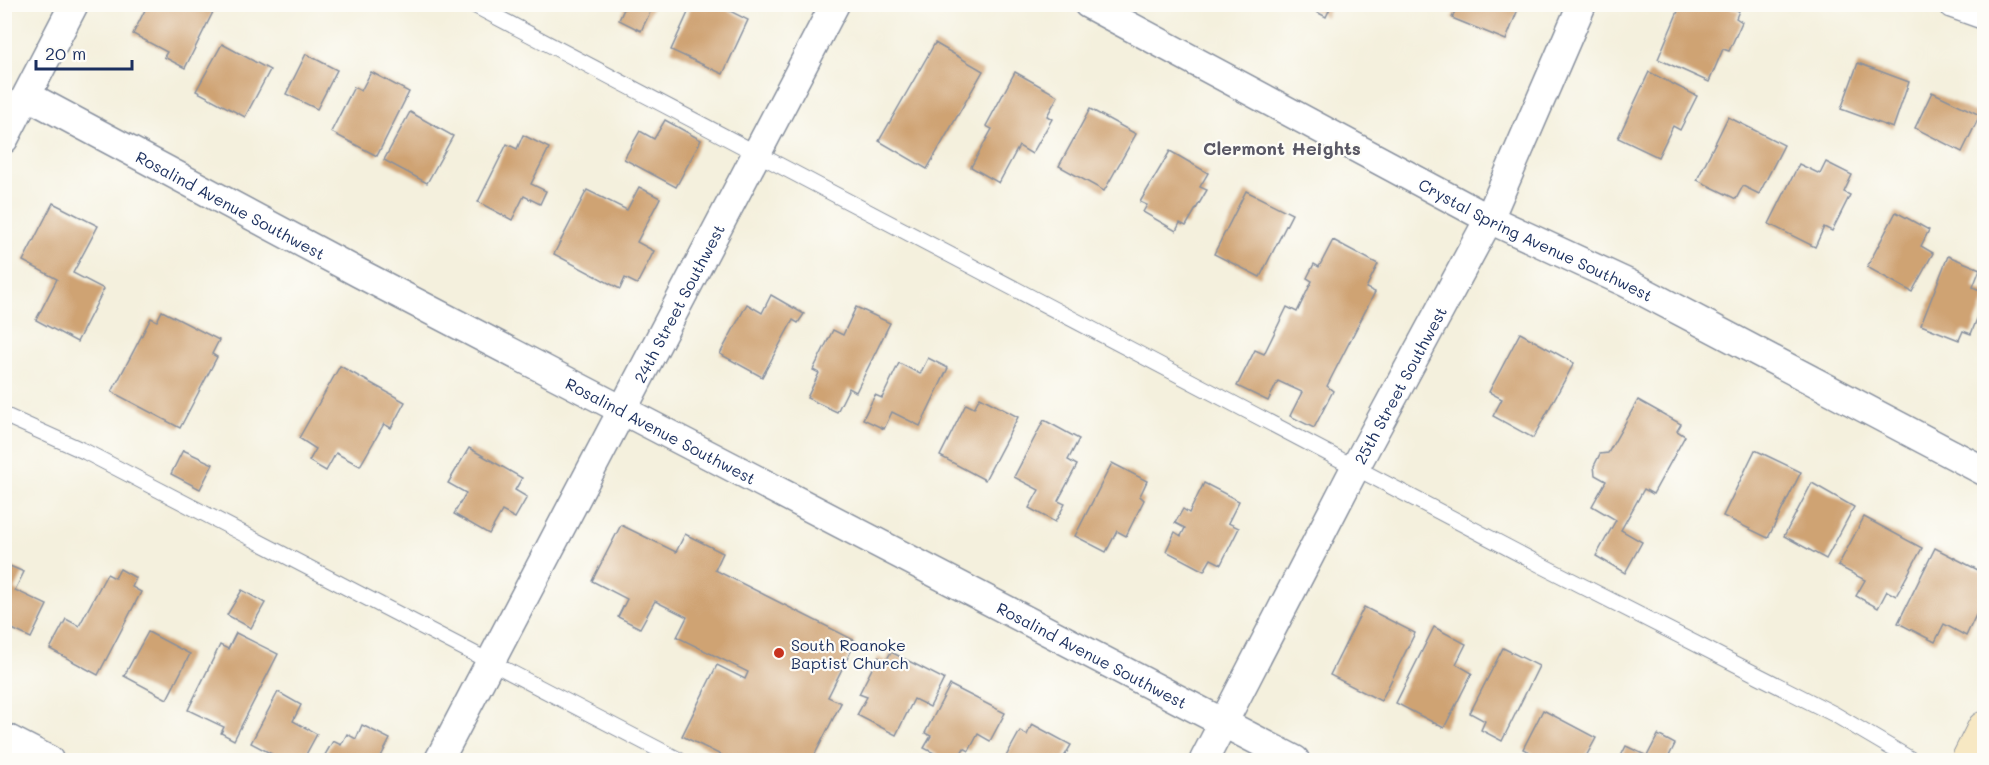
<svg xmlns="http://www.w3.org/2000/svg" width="1989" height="765" viewBox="0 0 1989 765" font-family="Mali,sans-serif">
  <rect width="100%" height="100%" fill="#fdfcf7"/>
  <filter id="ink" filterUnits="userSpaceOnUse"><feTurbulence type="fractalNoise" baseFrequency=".0167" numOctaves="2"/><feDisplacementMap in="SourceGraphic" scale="12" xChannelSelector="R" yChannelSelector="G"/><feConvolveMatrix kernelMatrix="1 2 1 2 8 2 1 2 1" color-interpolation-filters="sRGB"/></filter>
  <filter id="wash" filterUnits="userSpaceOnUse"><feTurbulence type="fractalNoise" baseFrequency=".008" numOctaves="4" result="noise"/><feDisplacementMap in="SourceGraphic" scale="24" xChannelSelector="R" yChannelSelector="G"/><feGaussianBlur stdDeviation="1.35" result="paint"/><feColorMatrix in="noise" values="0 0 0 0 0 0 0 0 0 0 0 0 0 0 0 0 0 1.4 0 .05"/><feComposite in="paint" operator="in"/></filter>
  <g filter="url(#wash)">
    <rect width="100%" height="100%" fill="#f4f0dd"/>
    <g id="blocks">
      <g fill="#cfa373">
        <path d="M148 4H217L185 68 164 57 167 52 133 34Z"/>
        <path d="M615 4H654L641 31 619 20 624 9Z"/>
        <path d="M692 4H716L748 20 723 74 671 50Z"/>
        <path d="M1302 4H1332L1326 17Z"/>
        <path d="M1458 4H1520L1506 40 1452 18Z"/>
        <path d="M1681 4H1723L1739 11 1736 18 1742 22 1729 51 1723 49 1709 82 1658 59Z"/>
        <path d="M935 43 983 71 927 169 879 141Z"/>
        <path d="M222 44 270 70 245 117 196 91Z"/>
        <path d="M306 54 337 70 317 109 286 94Z"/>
        <path d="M1858 63 1909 82 1893 128 1841 109Z"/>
        <path d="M371 72 409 92 377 156 331 132 354 87 361 91Z"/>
        <path d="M1015 72 1058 96 1047 116 1052 119 1032 154 1019 146 999 183 971 167 992 129 986 126Z"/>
        <path d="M1649 72 1697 96 1680 130 1673 126 1658 157 1618 138Z"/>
        <path d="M1932 92 1980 115 1962 152 1915 128Z"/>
        <path d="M1090 109 1136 134 1104 191 1059 166Z"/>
        <path d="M410 112 453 136 427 183 384 160Z"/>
        <path d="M1728 117 1784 145 1759 194 1743 186 1736 199 1697 180Z"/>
        <path d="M665 120 701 140 676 187 624 159 640 131 654 139Z"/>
        <path d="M523 135 549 148 531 184 546 191 540 204 524 196 512 220 478 202 507 144 517 149Z"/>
        <path d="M1170 151 1208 173 1200 187 1207 190 1186 226 1180 223 1176 231 1143 212 1147 205 1140 202Z"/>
        <path d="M1826 162 1852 175 1844 192 1850 195 1832 231 1824 227 1815 247 1769 224 1799 164 1820 174Z"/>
        <path d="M639 187 660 198 637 242 654 251 637 284 625 278 620 289 554 254 587 190 627 210Z"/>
        <path d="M1246 191 1292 214 1260 277 1214 254Z"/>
        <path d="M53 203 98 226 73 273 104 289 77 342 36 320 57 279 23 261Z"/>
        <path d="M1896 212 1929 230 1921 246 1933 253 1912 292 1867 267Z"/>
        <path d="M1333 240 1378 264 1366 288 1375 292 1327 386 1333 391 1314 428 1290 416 1302 392 1278 381 1268 401 1237 386 1255 350 1264 354 1287 307 1297 312 1312 281 1307 278 1314 264 1319 267Z"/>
        <path d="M1948 256 1980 269 1973 287 1984 292V301L1971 334 1963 331 1959 340 1921 325Z"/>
        <path d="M771 295 804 314 798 323 793 320 762 377 720 354 747 304 762 313Z"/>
        <path d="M856 307 890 323 856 392 849 388 837 412 807 398 819 373 813 370 833 330 843 335Z"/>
        <path d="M162 311 219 340 212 354 217 357 180 428 112 392 151 318 157 321Z"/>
        <path d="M1520 333 1574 363 1533 438 1493 416 1502 399 1489 392Z"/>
        <path d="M928 358 948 368 920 426 892 412 884 429 863 419 875 395 882 398 899 363 920 374Z"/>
        <path d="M340 366 405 402 391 428 384 424 360 466 336 453 326 471 309 461 316 449 299 438Z"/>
        <path d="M980 397 1018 417 985 480 940 456 966 404 974 408Z"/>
        <path d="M1638 400 1681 424 1677 431 1685 436 1653 494 1644 489 1621 530 1642 542 1625 573 1596 556 1616 520 1592 506 1606 481 1595 475 1594 466 1600 454 1608 453Z"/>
        <path d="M1044 420 1079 439 1068 460 1077 465 1058 501 1065 504 1055 522 1029 508 1039 490 1014 477Z"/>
        <path d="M469 448 522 478 515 490 527 497 515 518 502 511 489 534 454 514 466 493 448 483Z"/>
        <path d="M183 450 213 464 200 489 171 474Z"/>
        <path d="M1755 450 1801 472 1768 538 1723 516Z"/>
        <path d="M1112 463 1147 481 1140 496 1144 500 1126 536 1117 531 1106 552 1075 536Z"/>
        <path d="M1204 483 1239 501 1228 523 1239 528 1221 564 1211 559 1204 571 1166 551 1175 532 1181 536 1185 528 1175 523 1183 509 1189 513Z"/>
        <path d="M1812 483 1854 507 1826 559 1784 536Z"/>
        <path d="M1864 517 1922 548 1896 596 1887 591 1878 608 1856 596 1865 580 1838 566Z"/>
        <path d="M621 525 676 552 685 534 723 553 715 570 856 641 828 697 841 703 812 760H731L682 736 717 665 745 679 748 672 677 637 687 617 655 601 640 628 618 617 627 599 592 581Z"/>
        <path d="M1935 548 1984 573V598L1966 636 1944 624 1935 642 1898 623Z"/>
        <path d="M5 564 24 572 15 590 47 605 31 638 4 625Z"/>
        <path d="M120 569 136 578 132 587 141 592 98 675 50 649 66 619 79 626 107 574 115 578Z"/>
        <path d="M242 590 265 603 251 628 227 615Z"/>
        <path d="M1364 607 1415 633 1381 701 1330 675Z"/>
        <path d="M1434 627 1466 644 1456 664 1472 673 1444 728 1396 703Z"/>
        <path d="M148 632 190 654 167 699 124 676Z"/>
        <path d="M236 633 278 654 234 740 221 733 224 727 188 710 220 645 228 649Z"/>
        <path d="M1503 648 1539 666 1502 741 1481 730 1485 721 1470 713Z"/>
        <path d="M891 652 944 679 930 707 914 699 896 735 857 715 867 697 859 694 878 657 886 661Z"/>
        <path d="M950 685 1005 713 990 741 978 734 969 751 964 748 957 760H948L924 748 931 736 925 733Z"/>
        <path d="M278 692 301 705 293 721 317 734 303 760H283L251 743Z"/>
        <path d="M1543 710 1596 738 1584 760H1545L1523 749Z"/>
        <path d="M1032 724 1071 745 1064 757 1071 760H1004L1020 731 1027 735Z"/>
        <path d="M362 725 390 739 379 760H322L333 741 341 745 347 734 356 739Z"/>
        <path d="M1658 735 1675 744 1667 760H1619L1626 746 1647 756Z"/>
      </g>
    </g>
  </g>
  <g filter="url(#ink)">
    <use href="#blocks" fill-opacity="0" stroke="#88909e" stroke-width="1.5"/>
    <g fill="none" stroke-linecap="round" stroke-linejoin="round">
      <g stroke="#88909e" stroke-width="17">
        <g id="lane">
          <path d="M472 4 1541 565 1834 714 1912 760"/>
          <path d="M4 415 86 452 679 760"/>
        </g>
      </g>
      <g stroke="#88909e" stroke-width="31">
        <g id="street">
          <path id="s1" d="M1088 4 1489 219 1627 283 1984 471"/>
          <path d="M1953 4 1984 15"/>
          <path id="s2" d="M28 96 359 273 1295 760"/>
          <path d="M4 139 74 4"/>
          <path d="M4 737 49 760"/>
          <path id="s3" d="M439 760 835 4"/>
          <path id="s4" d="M1204 760 1356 466 1489 219 1582 4"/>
        </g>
      </g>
      <g stroke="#88909e" stroke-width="35">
        <path id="secondary" d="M1968 760 1984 728"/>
      </g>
      <use href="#lane" stroke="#fff" stroke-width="15"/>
      <use href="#street" stroke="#fff" stroke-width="28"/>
      <use href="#secondary" stroke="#f7e8c3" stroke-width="33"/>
    </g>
  </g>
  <circle fill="#c8321e" stroke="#fdfcf7" stroke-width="2" cx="779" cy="653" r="6"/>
  <g text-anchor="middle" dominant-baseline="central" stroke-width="4.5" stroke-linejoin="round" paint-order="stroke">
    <g font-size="16" fill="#1b2f5e" stroke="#fdfcf7">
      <text stroke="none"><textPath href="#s2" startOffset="230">Rosalind Avenue Southwest</textPath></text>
      <text stroke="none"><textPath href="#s1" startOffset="506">Crystal Spring Avenue Southwest</textPath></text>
      <text stroke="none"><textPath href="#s3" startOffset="516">24th Street Southwest</textPath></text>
      <text stroke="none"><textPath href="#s4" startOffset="423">25th Street Southwest</textPath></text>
      <text stroke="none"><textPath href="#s2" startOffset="716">Rosalind Avenue Southwest</textPath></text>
      <text stroke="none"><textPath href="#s2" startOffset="1202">Rosalind Avenue Southwest</textPath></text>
    </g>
    <g font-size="16" fill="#1b2f5e" stroke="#fdfcf7" text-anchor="start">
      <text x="791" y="644">South Roanoke<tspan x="791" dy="18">Baptist Church</tspan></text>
    </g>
    <g font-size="18" font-weight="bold" fill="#5a5865" stroke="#fdfcf7">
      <text x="1282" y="148">Clermont Heights</text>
    </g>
  </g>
  <rect width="1989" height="765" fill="none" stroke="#fdfcf7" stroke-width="24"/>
  <path d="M36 60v9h96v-9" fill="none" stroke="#1b2f5e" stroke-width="3"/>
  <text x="45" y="60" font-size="18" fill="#1b2f5e" stroke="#fdfcf7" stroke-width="4.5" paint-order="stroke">20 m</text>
</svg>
